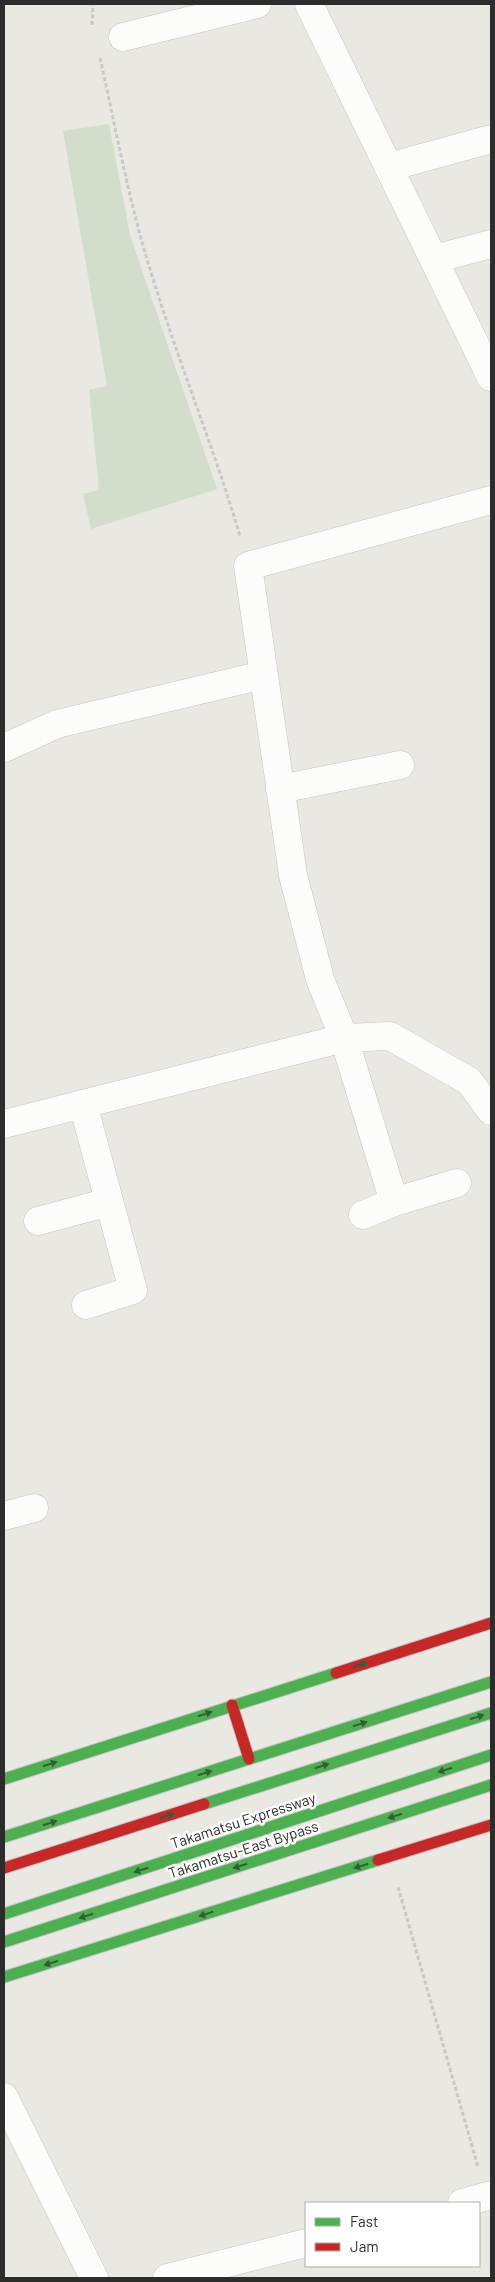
<svg xmlns="http://www.w3.org/2000/svg" width="495" height="2282" viewBox="0 0 495 2282" font-family="Barlow,sans-serif">
  <rect width="100%" height="100%" fill="#e9e8e3"/>
  <path fill="#d2decb" d="M109 124 130 235 217 489 91 529 83 494 99 490 89 390 107 386 63 131Z"/>
  <g fill="none" stroke-linecap="round" stroke-linejoin="round">
    <g stroke="#c4c3c2" stroke-width="29">
      <g id="street">
        <path d="M309 4 491 377"/>
        <path d="M123 37 257 4"/>
        <path d="M389 167 491 139"/>
        <path d="M434 259 491 244"/>
        <path d="M4 748 57 724 263 675"/>
        <path d="M280 789 400 765"/>
        <path d="M83 1104 133 1290 86 1305"/>
        <path d="M4 1124 344 1038 390 1036 469 1081 491 1111"/>
        <path d="M457 1183 394 1202 344 1038 320 979 293 875 248 566 491 500"/>
        <path d="M363 1215 394 1202"/>
        <path d="M38 1221 109 1202"/>
        <path d="M4 1516 34 1508"/>
        <path d="M4 2097 94 2278"/>
        <path d="M462 2203 491 2195"/>
        <path d="M167 2278 306 2243"/>
      </g>
    </g>
    <g stroke="#c5c5c2" stroke-width="13">
      <g id="fast">
        <path d="M4 1779 336 1673"/>
        <path d="M204 1804 491 1713"/>
        <path d="M4 1837 491 1682"/>
        <path d="M4 1914 491 1755"/>
        <path d="M4 1942 491 1785"/>
        <path d="M4 1977 378 1860"/>
      </g>
    </g>
    <g stroke="#c5c5c2" stroke-width="13">
      <g id="jam">
        <path d="M336 1673 491 1623"/>
        <path d="M232 1705 249 1759"/>
        <path d="M378 1860 491 1825"/>
        <path d="M4 1868 204 1804"/>
      </g>
    </g>
    <g stroke="#c8c8c7" stroke-width="3" stroke-dasharray="4 2.5" stroke-linecap="butt">
      <path d="M92 25 93 4"/>
      <path d="M100 58C113 116 124 174 139 231 167 335 210 434 240 536"/>
      <path d="M398 1887 478 2167"/>
    </g>
    <use href="#street" stroke="#fcfcfb" stroke-width="28"/>
    <use href="#fast" stroke="#4caf50" stroke-width="11"/>
    <use href="#jam" stroke="#c62828" stroke-width="11"/>
  </g>
  <defs><path id="oneway-solid" d="M-6-.8H1V-3.2L6.5 0L1 3.2V.8H-6Z" transform="scale(1.25)"/></defs>
  <g fill="#375a39">
    <use href="#oneway-solid" transform="translate(360 1665) rotate(-18)"/>
    <use href="#oneway-solid" transform="translate(205 1714) rotate(-18)"/>
    <use href="#oneway-solid" transform="translate(477 1717) rotate(-17)"/>
    <use href="#oneway-solid" transform="translate(360 1724) rotate(-18)"/>
    <use href="#oneway-solid" transform="translate(50 1764) rotate(-18)"/>
    <use href="#oneway-solid" transform="translate(322 1766) rotate(-18)"/>
    <use href="#oneway-solid" transform="translate(445 1770) rotate(162)"/>
    <use href="#oneway-solid" transform="translate(205 1773) rotate(-18)"/>
    <use href="#oneway-solid" transform="translate(167 1816) rotate(-18)"/>
    <use href="#oneway-solid" transform="translate(395 1816) rotate(162)"/>
    <use href="#oneway-solid" transform="translate(50 1823) rotate(-18)"/>
    <use href="#oneway-solid" transform="translate(240 1866) rotate(162)"/>
    <use href="#oneway-solid" transform="translate(361 1866) rotate(163)"/>
    <use href="#oneway-solid" transform="translate(141 1870) rotate(162)"/>
    <use href="#oneway-solid" transform="translate(206 1914) rotate(163)"/>
    <use href="#oneway-solid" transform="translate(86 1916) rotate(162)"/>
    <use href="#oneway-solid" transform="translate(51 1963) rotate(163)"/>
  </g>
  <g text-anchor="middle" dominant-baseline="central" stroke-width="5" stroke-linejoin="round" paint-order="stroke">
    <g font-size="15" fill="#2c2c2c" stroke="#fff">
      <text transform="translate(243 1820) rotate(-18)">Takamatsu Expressway</text>
      <text transform="translate(243 1849) rotate(-18)">Takamatsu-East Bypass</text>
    </g>
  </g>
  <rect width="495" height="2282" fill="none" stroke="#2c2c2c" stroke-width="10"/>
  <rect x="305" y="2202" width="175" height="65" fill="#ffffff" stroke="#ababab"/>
  <rect x="315" y="2218" width="25" height="8" fill="#4caf50" stroke="#ababab"/>
  <text x="350" y="2227" font-size="15" fill="#2c2c2c">Fast</text>
  <rect x="315" y="2243" width="25" height="8" fill="#c62828" stroke="#ababab"/>
  <text x="350" y="2252" font-size="15" fill="#2c2c2c">Jam</text>
</svg>
